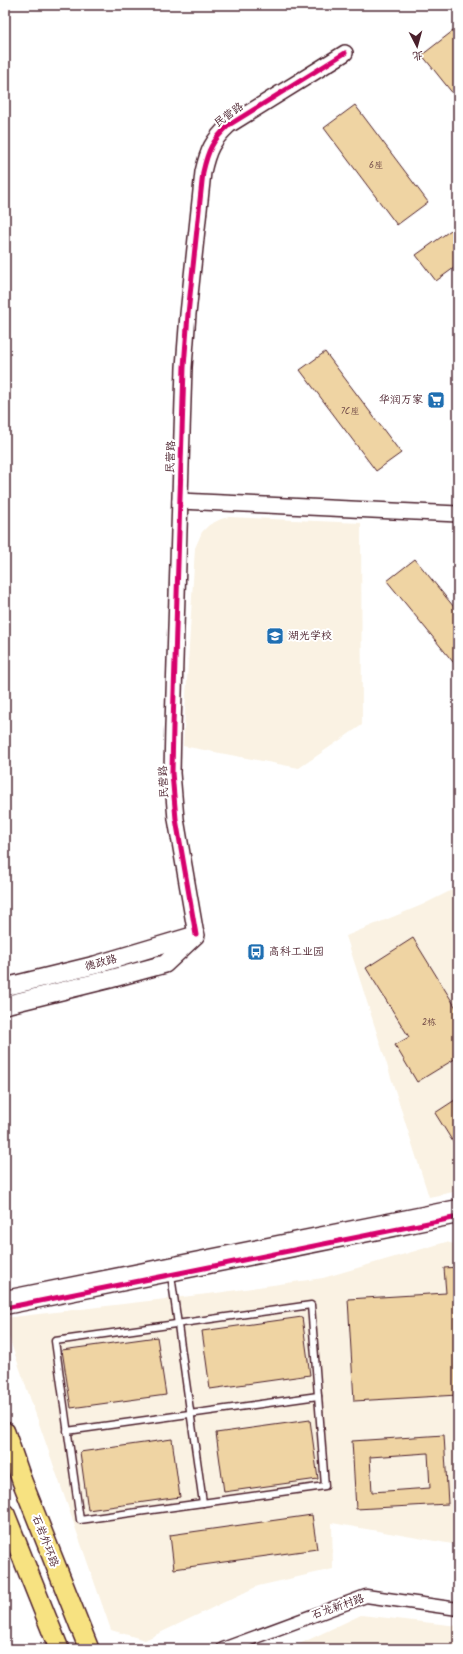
<svg xmlns="http://www.w3.org/2000/svg" width="463" height="1654" viewBox="0 0 463 1654" font-family="Kalam,'LXGW WenKai TC',sans-serif">
  <rect width="100%" height="100%" fill="#fff"/>
  <filter id="ink" filterUnits="userSpaceOnUse"><feTurbulence type="fractalNoise" baseFrequency=".025" numOctaves="2"/><feDisplacementMap in="SourceGraphic" scale="8" xChannelSelector="R" yChannelSelector="G"/><feConvolveMatrix kernelMatrix="1 2 1 2 8 2 1 2 1" color-interpolation-filters="sRGB"/></filter>
  <g filter="url(#ink)">
    <g fill="#faf2e3">
      <path d="M229 517 361 523 362 725 299 768 183 746 195 548 202 532 209 525 221 519Z"/>
      <path d="M458 887V1191L429 1197 346 936 422 905Z"/>
      <path d="M446 1242 458 1245V1545L332 1523 333 1569 258 1586 145 1640 111 1630 5 1326V1318L216 1293 323 1278Z"/>
      <path d="M361 1615 458 1626V1649H289Z"/>
    </g>
    <g fill="#efd4a3" stroke="#4a1f2b" fill-rule="evenodd">
      <path d="M458 27V100L422 55Z"/>
      <path d="M355 105 428 202 397 225 324 128Z"/>
      <path d="M458 225V265L436 281 416 255Z"/>
      <path d="M325 352 401 453 376 471 300 370Z"/>
      <path d="M415 559 458 612V668L387 581Z"/>
      <path d="M413 938 458 1011V1057L417 1082 395 1045 409 1037 366 968Z"/>
      <path d="M458 1098V1150L435 1113Z"/>
      <path d="M458 1267V1395L354 1401 348 1299 446 1293 444 1268Z"/>
      <path d="M302 1317 310 1375 210 1389 202 1331Z"/>
      <path d="M157 1337 166 1395 71 1408 62 1350Z"/>
      <path d="M310 1420 318 1479 224 1492 216 1433Z"/>
      <path d="M444 1435 448 1504 356 1509 352 1441ZM428 1453 430 1488 372 1492 370 1457Z"/>
      <path d="M172 1439 180 1497 88 1510 80 1452Z"/>
      <path d="M312 1515 317 1549 174 1569 170 1535Z"/>
    </g>
    <g fill="none" stroke-linecap="round" stroke-linejoin="round">
      <g stroke="#4a1f2b" stroke-width="9">
        <g id="service">
          <path d="M171 1275 203 1503"/>
          <path d="M311 1305 325 1486 80 1520 55 1341Z"/>
          <path d="M67 1431 318 1396"/>
        </g>
      </g>
      <g stroke="#4a1f2b" stroke-width="15">
        <g id="minor">
          <path d="M5 1297 458 1206"/>
          <path d="M5 1308 458 1217"/>
          <path d="M223 1649 366 1596 458 1609"/>
        </g>
      </g>
      <g stroke="#4a1f2b" stroke-width="18">
        <g id="tertiary">
          <path d="M180 501 458 514"/>
          <path d="M196 935 176 819 172 773 173 726 184 367 188 314 203 172C208 150 212 141 229 125L345 53"/>
        </g>
      </g>
      <g stroke="#4a1f2b" stroke-width="20">
        <g id="secondary">
          <path d="M5 987 95 965 192 936"/>
          <path d="M5 1005 110 979 165 964 196 935"/>
        </g>
      </g>
      <g stroke="#4a1f2b" stroke-width="22">
        <g id="primary">
          <path d="M5 1432 22 1481 89 1649"/>
          <path d="M5 1514 59 1649"/>
        </g>
      </g>
      <use href="#service" stroke="#fff" stroke-width="6"/>
      <use href="#minor" stroke="#fff" stroke-width="12"/>
      <use href="#tertiary" stroke="#fff" stroke-width="15"/>
      <use href="#secondary" stroke="#fff" stroke-width="17"/>
      <use href="#primary" stroke="#f7e281" stroke-width="19"/>
      <g stroke="#fff" stroke-width="8">
        <g id="cycleway">
          <path d="M196 935 176 819 172 773 173 726 184 367 188 314 203 172C208 150 212 141 229 125L345 53"/>
          <path d="M5 1308 458 1217"/>
        </g>
      </g>
      <use href="#cycleway" stroke="#d6006c" stroke-width="5"/>
    </g>
  </g>
  <defs>
    <g id="supermarket-square" transform="scale(0.9)"><rect x="-9" y="-9" width="18" height="18" rx="4" fill="#1f6fb2" stroke="#fff"/><path d="M-6-5.5h2.5l.6 2H6L4.5 2H-2.5L-4.4-4H-6ZM-1.5 3.2a1.3 1.3 0 1 0 .1 0ZM3 3.2a1.3 1.3 0 1 0 .1 0Z" fill="#fff"/></g>
    <g id="school-square" transform="scale(0.9)"><rect x="-9" y="-9" width="18" height="18" rx="4" fill="#1f6fb2" stroke="#fff"/><path d="M0-5L7-2L0 1L-7-2ZM-4 1L0 2.5L4 1V4Q0 6-4 4Z" fill="#fff"/></g>
    <g id="bus-square" transform="scale(0.9)"><rect x="-9" y="-9" width="18" height="18" rx="4" fill="#1f6fb2" stroke="#fff"/><path d="M-5-6H5V4H4V6H2V4H-2V6H-4V4H-5ZM-3.5-4V0h7V-4ZM-3.5 1.2v1.5H-2V1.2ZM2 1.2v1.5H3.5V1.2Z" fill="#fff"/></g>
  </defs>
  <g fill-rule="evenodd">
    <use href="#supermarket-square" x="436" y="400"/>
    <use href="#school-square" x="275" y="636"/>
    <use href="#bus-square" x="256" y="952"/>
  </g>
  <g text-anchor="middle" dominant-baseline="central" stroke-width="4" stroke-linejoin="round" paint-order="stroke">
    <g font-size="9" fill="#734c49">
      <text x="376" y="165">6座</text>
      <text x="350" y="411">7C座</text>
      <text x="429" y="1022">2栋</text>
    </g>
    <g font-size="11" fill="#4a1f2b" stroke="#fff">
      <text transform="translate(229 115) rotate(-36)">民营路</text>
      <text transform="translate(171 457) rotate(-88)">民营路</text>
      <text transform="translate(164 782) rotate(-93)">民营路</text>
      <text transform="translate(101 963) rotate(-15)">德政路</text>
      <text transform="translate(45 1541) rotate(69)">石岩外环路</text>
      <text transform="translate(338 1607) rotate(-19)">石龙新村路</text>
    </g>
    <g font-size="11" fill="#4a1f2b" stroke="#fff" text-anchor="start">
      <text x="423" y="400" text-anchor="end">华润万家</text>
      <text x="288" y="636">湖光学校</text>
      <text x="269" y="952">高科工业园</text>
    </g>
  </g>
  <rect width="463" height="1654" fill="none" stroke="#fff" stroke-width="20"/>
  <rect x="10" y="10" width="443" height="1634" fill="none" stroke="#4a1f2b" stroke-width="1.5" filter="url(#ink)"/>
  <g transform="translate(417 46) rotate(174)" stroke="#ffffff" stroke-width="3" paint-order="stroke">
  <path d="M0-3L7 15L0 10L-7 15Z" fill="#4a1f2b"/>
  <text y="-6" font-size="11" font-weight="bold" text-anchor="middle" fill="#4a1f2b">北</text>
  </g>
</svg>
